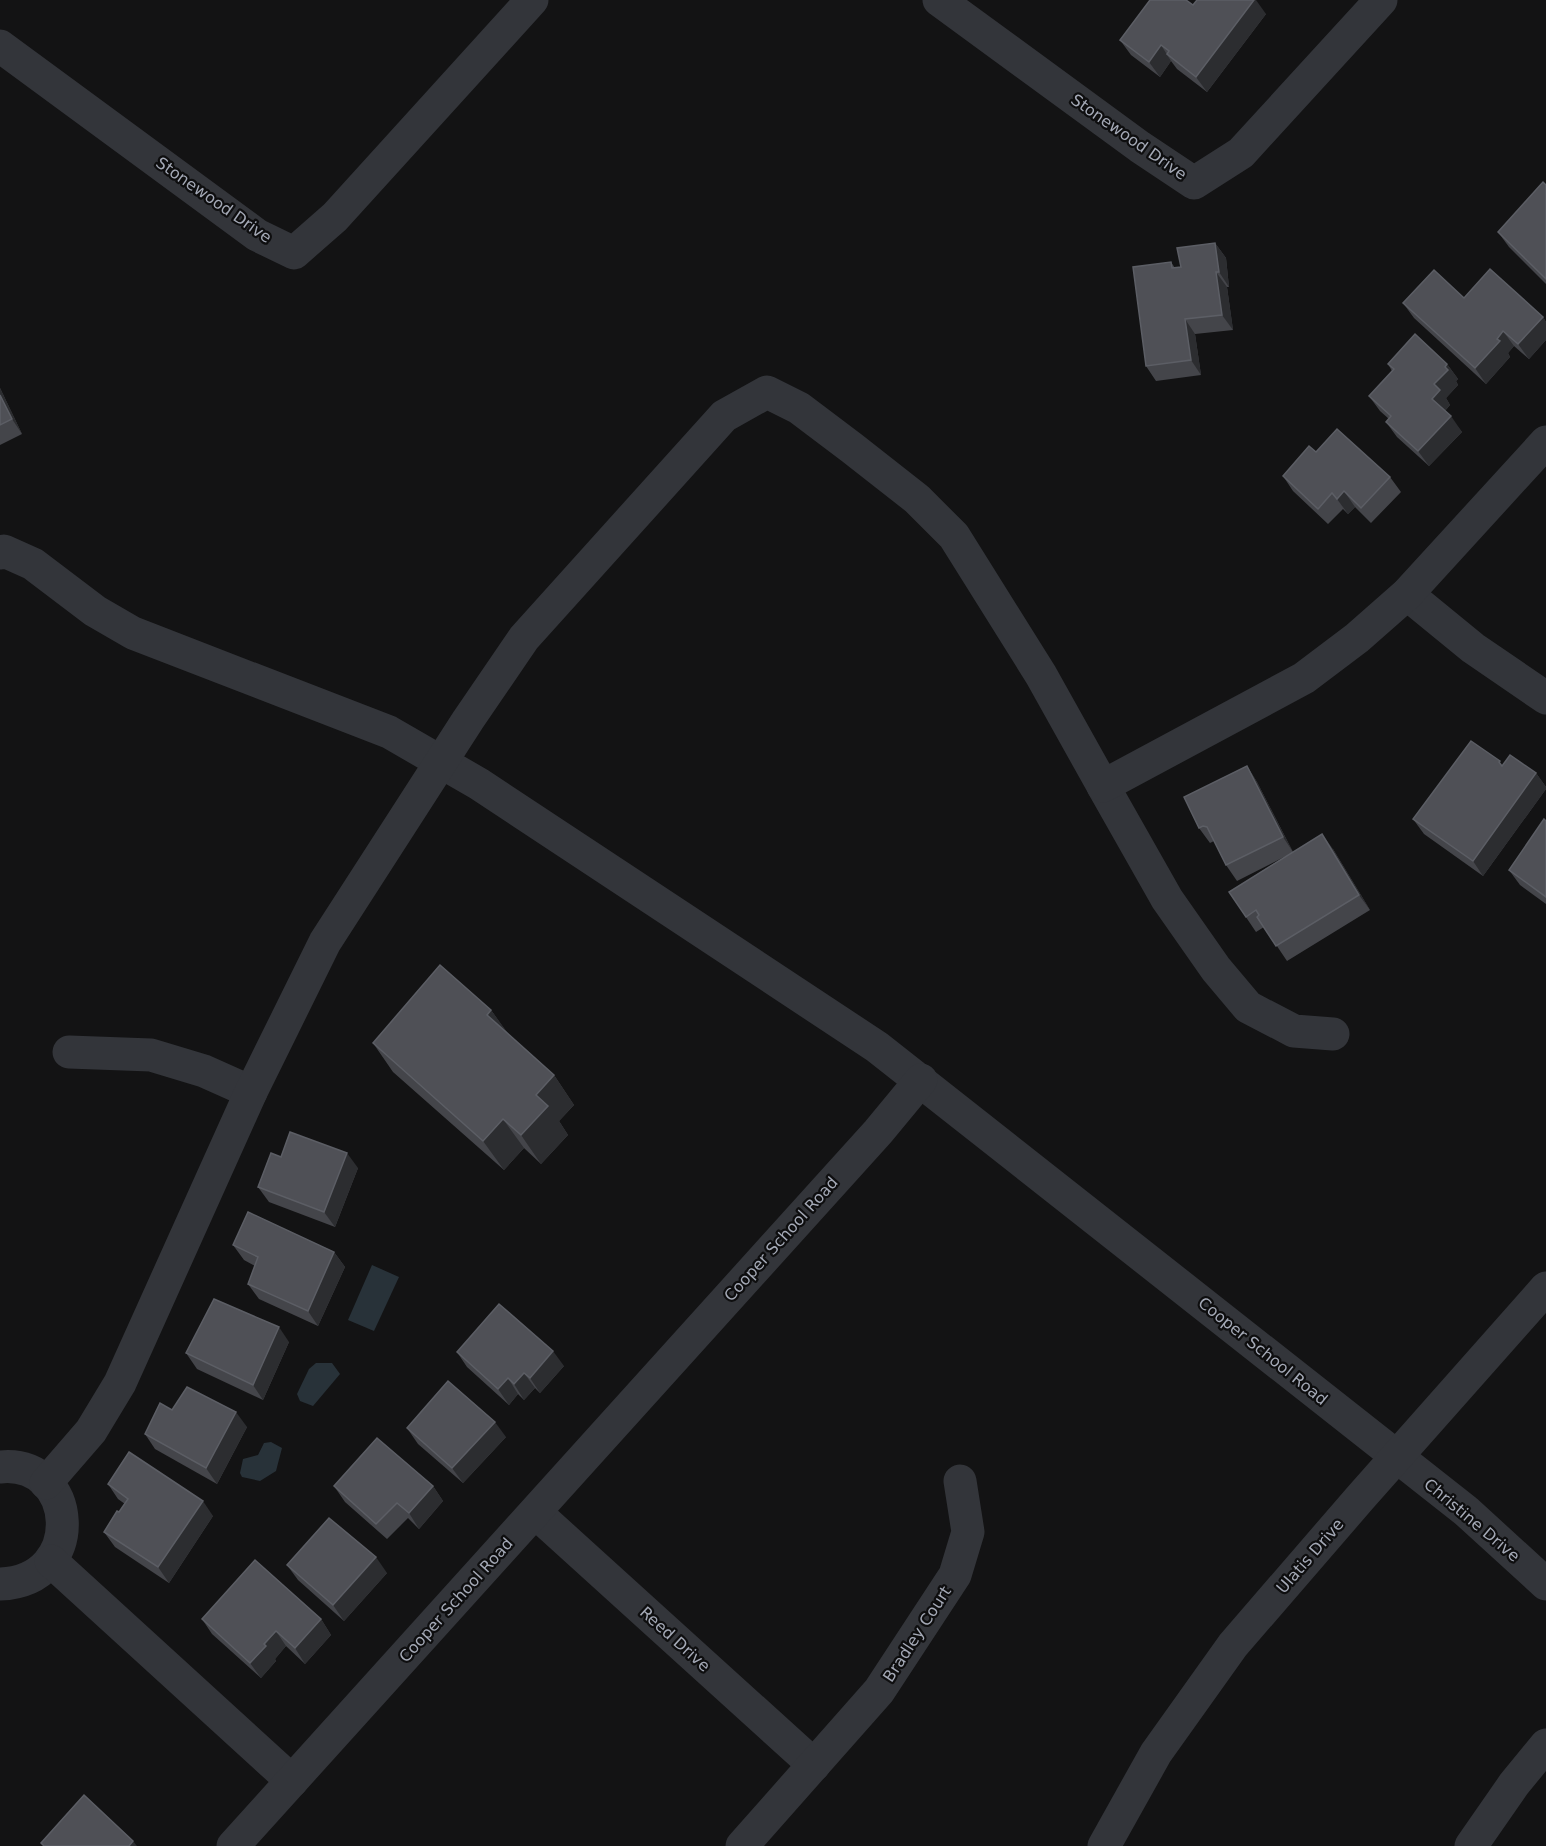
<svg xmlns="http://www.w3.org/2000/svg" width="1546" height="1846" viewBox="0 0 1546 1846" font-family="'DejaVu Sans',sans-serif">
  <rect width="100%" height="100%" fill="#131314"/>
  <g fill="#283239">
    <path d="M372 1265 399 1277 374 1331 348 1320Z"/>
    <path d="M316 1363H332L340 1374 313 1406 300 1401 297 1394 309 1369Z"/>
    <path d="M271 1442 282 1448 276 1471 260 1481 242 1477 240 1473 243 1459 258 1455 264 1443Z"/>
  </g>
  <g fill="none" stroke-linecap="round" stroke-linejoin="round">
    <g stroke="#33353a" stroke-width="33">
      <path d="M939 0 1140 147 1194 183 1241 153 1381 0"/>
      <path d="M0 46 257 235 294 253 335 217 532 0"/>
      <path d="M0 553 4 551 33 564 95 611 133 633 389 732 479 784 877 1047 1466 1511 1546 1584"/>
      <path d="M1407 594 1473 648 1546 698"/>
      <path d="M1103 786 1167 899 1216 969 1248 1007 1294 1031 1333 1034"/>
      <path d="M69 1052 151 1055 204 1071 251 1092"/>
      <path d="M0 1467C78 1459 88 1581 0 1584"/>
      <path d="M46 1483 91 1431 120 1383 251 1092 325 942 468 720 524 638 724 416 767 392 799 408 852 448 917 499 954 536 1041 675 1103 786 1304 678 1357 638 1407 594 1546 442"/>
      <path d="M536 1513 814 1765"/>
      <path d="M51 1561 292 1781"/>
      <path d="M233 1846 878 1132 921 1080"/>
      <path d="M742 1846 879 1691 955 1575 968 1532 960 1481"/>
      <path d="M1104 1846 1156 1753 1233 1645 1360 1498 1546 1288"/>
      <path d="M1471 1846 1514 1784 1546 1745"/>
    </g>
  </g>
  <g fill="#44454a">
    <path d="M1193 5 1266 14 1207 92 1177 69 1171 61 1160 77 1131 55 1120 40Z"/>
    <path d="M1546 185V284L1509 247 1498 232Z"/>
    <path d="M1215 243 1226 258 1229 287H1227L1233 330 1195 334 1201 375 1156 381 1146 366 1171 262 1175 268 1181 267Z"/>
    <path d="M1464 298 1543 317 1546 322V340L1529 359 1514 346 1508 353 1510 357 1486 384 1414 318 1403 303Z"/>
    <path d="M1388 364H1447L1458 379 1456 381 1458 385 1446 398 1450 405 1445 411 1462 432 1429 466 1397 437 1386 422 1389 419 1380 411 1369 396 1392 371Z"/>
    <path d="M0 388 22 434 0 445Z"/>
    <path d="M1316 452 1390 477 1401 492 1371 523 1355 507 1348 514 1343 509 1328 524 1293 491 1283 476Z"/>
    <path d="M1503 765 1536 773 1546 787V789L1483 876 1424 834 1413 819Z"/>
    <path d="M1247 766 1257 782 1293 852 1333 849 1370 910 1287 961 1264 927 1256 932 1229 892 1286 856 1237 881 1226 865 1214 841 1210 843 1199 828Z"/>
    <path d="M1546 821V904L1520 885 1509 870Z"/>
    <path d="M491 1010 508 1034 554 1075 574 1105 559 1121 568 1135 541 1164 524 1148 504 1170 393 1072 373 1043Z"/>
    <path d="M358 1168 335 1227 269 1202 258 1187Z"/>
    <path d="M233 1245 334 1252 345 1267 318 1326 259 1299 248 1284 255 1266 244 1260Z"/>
    <path d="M289 1342 263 1400 197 1369 186 1353Z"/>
    <path d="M457 1352 564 1366 540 1393 535 1388 524 1400 518 1394 509 1405 467 1367Z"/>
    <path d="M172 1410 247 1427 217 1484 155 1449 145 1434Z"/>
    <path d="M407 1428 506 1437 463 1483 418 1444Z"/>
    <path d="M108 1484 213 1516 169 1583 115 1547 104 1532 125 1504 118 1499Z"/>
    <path d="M334 1486H433L443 1501 419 1529 408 1518 387 1539 345 1502Z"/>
    <path d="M287 1565 387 1573 344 1621 298 1580Z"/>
    <path d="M202 1619H321L331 1635 305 1664 286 1646 275 1659 276 1661 261 1678 212 1634Z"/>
  </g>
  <g fill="#2c2d30">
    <path d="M1254 0H1256L1266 14 1207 92 1196 77Z"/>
    <path d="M1161 45 1171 61 1160 77 1149 62Z"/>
    <path d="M1215 243 1226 258 1229 287 1219 272Z"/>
    <path d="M1216 272 1227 287 1233 330 1222 315Z"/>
    <path d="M1543 317 1546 322V340L1529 359 1518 344Z"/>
    <path d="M1185 319 1195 334 1201 375 1191 360Z"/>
    <path d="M1503 331 1514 346 1508 353 1510 357 1486 384 1475 368Z"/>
    <path d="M1447 364 1458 379 1456 381 1458 385 1446 398 1450 405 1442 414 1432 399 1434 384Z"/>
    <path d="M0 388 22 434 12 419 0 395Z"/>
    <path d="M1451 416 1462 432 1429 466 1418 451Z"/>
    <path d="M1344 491 1355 507 1348 514 1337 499Z"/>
    <path d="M1247 766 1257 782 1293 852 1283 837Z"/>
    <path d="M1536 773 1546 787V789L1483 876 1473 861Z"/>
    <path d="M1322 834 1333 849 1370 910 1359 895Z"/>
    <path d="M491 1010 512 1039 487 1015Z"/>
    <path d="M554 1075 574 1105 559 1121 568 1135 541 1164 521 1135 536 1095Z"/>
    <path d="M503 1119 524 1148 504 1170 483 1141Z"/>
    <path d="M347 1153 358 1168 335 1227 324 1212Z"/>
    <path d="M334 1252 345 1267 318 1326 308 1311Z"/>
    <path d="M279 1327 289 1342 263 1400 253 1385Z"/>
    <path d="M553 1351 564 1366 540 1393 530 1378Z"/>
    <path d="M524 1373 535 1388 524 1400 514 1384Z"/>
    <path d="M508 1378 518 1394 509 1405 498 1389Z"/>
    <path d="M236 1412 247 1427 217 1484 206 1468Z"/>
    <path d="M495 1422 506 1437 463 1483 452 1468Z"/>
    <path d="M433 1486 443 1501 419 1529 409 1513Z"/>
    <path d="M203 1501 213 1516 169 1583 158 1567Z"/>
    <path d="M376 1557 387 1573 344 1621 333 1605Z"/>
    <path d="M321 1619 331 1635 305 1664 295 1648Z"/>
    <path d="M276 1631 286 1646 275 1659 276 1661 261 1678 250 1663Z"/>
    <path d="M133 1841 137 1846H129Z"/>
  </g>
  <g fill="#4f5056" stroke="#5c5e65" stroke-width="1.5">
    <path d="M1150 0H1186L1193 5 1197 0H1254L1196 77 1167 54 1169 51 1161 45 1149 62 1120 40Z"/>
    <path d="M1543 182 1546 185V279L1498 232Z"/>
    <path d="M1215 243 1219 272H1216L1222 315 1185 319 1191 360 1146 366 1133 267 1171 262 1172 268 1181 267 1177 248Z"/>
    <path d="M1490 269 1543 317 1518 344 1503 331 1497 339 1500 341 1475 368 1403 303 1434 270 1464 298Z"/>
    <path d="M1415 334 1447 364 1445 367 1448 370 1434 384 1440 390 1432 399 1451 416 1418 451 1386 422 1391 416 1369 396 1394 369 1388 364Z"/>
    <path d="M0 395 12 419 0 425Z"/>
    <path d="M1337 429 1390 477 1361 508 1344 491 1337 499 1332 493 1318 509 1283 476 1309 446 1316 452Z"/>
    <path d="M1471 741 1500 761 1499 762 1502 766 1510 755 1536 773 1473 861 1413 819Z"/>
    <path d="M1247 766 1283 837 1226 865 1207 827 1203 826 1199 828 1184 797Z"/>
    <path d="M1544 819 1546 821V897L1509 870Z"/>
    <path d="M1322 834 1359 895 1276 946 1257 917 1259 915 1256 910 1246 917 1229 892Z"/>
    <path d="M440 965 491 1010 487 1015 554 1075 536 1095 548 1106 521 1135 503 1119 483 1141 373 1043Z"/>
    <path d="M290 1132 347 1153 324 1212 258 1187 271 1153 281 1157Z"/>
    <path d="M248 1212 334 1252 308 1311 248 1284 258 1257 233 1245Z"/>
    <path d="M214 1299 279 1327 253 1385 186 1353Z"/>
    <path d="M499 1304 553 1351 530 1378 524 1373 514 1384 508 1378 498 1389 457 1352Z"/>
    <path d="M448 1381 495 1422 452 1468 407 1428Z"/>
    <path d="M187 1387 236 1412 206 1468 145 1434 160 1403 172 1410Z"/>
    <path d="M377 1438 433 1486 409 1513 397 1503 376 1524 334 1486Z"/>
    <path d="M129 1452 203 1501 158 1567 104 1532 117 1511 119 1512 128 1499 108 1484Z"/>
    <path d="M329 1518 376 1557 333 1605 287 1565Z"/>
    <path d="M255 1560 321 1619 295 1648 276 1631 264 1644 266 1646 250 1663 202 1619Z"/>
    <path d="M84 1795 133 1841 129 1846H44L41 1843Z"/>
  </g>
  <g text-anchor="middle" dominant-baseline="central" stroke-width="4.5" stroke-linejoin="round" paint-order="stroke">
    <g font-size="16" fill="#a4a9b6" stroke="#0e0e0f">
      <text transform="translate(1129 137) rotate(35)">Stonewood Drive</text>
      <text transform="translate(214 200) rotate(35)">Stonewood Drive</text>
      <text transform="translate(781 1239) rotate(-48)">Cooper School Road</text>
      <text transform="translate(1263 1351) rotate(39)">Cooper School Road</text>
      <text transform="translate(1472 1520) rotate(40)">Christine Drive</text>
      <text transform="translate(1310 1556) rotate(-49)">Ulatis Drive</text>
      <text transform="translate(456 1600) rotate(-48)">Cooper School Road</text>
      <text transform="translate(917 1634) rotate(-57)">Bradley Court</text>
      <text transform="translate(675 1639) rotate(42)">Reed Drive</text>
    </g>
  </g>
</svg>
